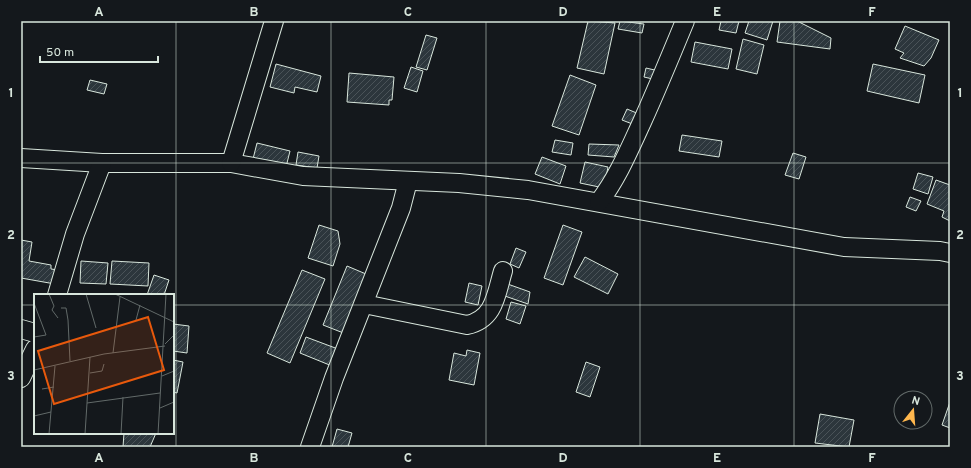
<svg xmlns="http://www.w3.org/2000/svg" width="971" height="468" viewBox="0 0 971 468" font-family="Overpass,sans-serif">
  <defs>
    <pattern id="building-hatch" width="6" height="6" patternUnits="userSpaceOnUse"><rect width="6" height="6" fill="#2c363c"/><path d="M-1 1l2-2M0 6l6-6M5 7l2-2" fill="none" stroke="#4a5358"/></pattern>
  </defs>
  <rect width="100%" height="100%" fill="#14181c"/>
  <g fill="url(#building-hatch)" stroke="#d8e6dc">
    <path d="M588 21 615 23 604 74 577 68Z"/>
    <path d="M620 21 644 24 642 33 618 29Z"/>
    <path d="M721 21H739L736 33 719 30Z"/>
    <path d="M749 21H773L767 40 745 33Z"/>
    <path d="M780 21H797L831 38 830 49 777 42Z"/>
    <path d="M905 26 939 40 931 58 924 66 900 58 904 53 895 49Z"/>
    <path d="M426 35 437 38 427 70 416 67Z"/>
    <path d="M743 39 764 45 757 74 736 69Z"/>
    <path d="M695 42 732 49 728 69 691 62Z"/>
    <path d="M276 64 321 76 317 92 295 87 294 93 270 87Z"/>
    <path d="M873 64 925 75 919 103 867 91Z"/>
    <path d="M411 67 423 71 417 92 404 88Z"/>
    <path d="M646 68 659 71 657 80 644 77Z"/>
    <path d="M349 73 394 77 392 100H389V105L347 102Z"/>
    <path d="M570 75 596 85 579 135 552 126Z"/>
    <path d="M90 80 107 84 104 94 87 90Z"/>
    <path d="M627 109 639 114 635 125 622 120Z"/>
    <path d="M682 135 722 141 719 157 679 151Z"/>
    <path d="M555 140 573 143 571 155 552 152Z"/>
    <path d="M257 143 290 151 286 167 253 159Z"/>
    <path d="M589 144 619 145 614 157 588 155Z"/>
    <path d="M298 152 319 156 317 168 296 165Z"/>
    <path d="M793 153 806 157 799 179 785 175Z"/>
    <path d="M542 157 566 166 560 184 535 174Z"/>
    <path d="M585 162 608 167 604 188 580 183Z"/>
    <path d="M918 173 933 177 928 194 913 189Z"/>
    <path d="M936 180 950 185V221L942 217 944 211 927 204Z"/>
    <path d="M910 197 921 201 916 211 906 207Z"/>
    <path d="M319 225 338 231 340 244 333 266 308 258Z"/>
    <path d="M563 225 582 232 563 285 544 278Z"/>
    <path d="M21 240 32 242 29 261 51 265V269L58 270 55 284 21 278Z"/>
    <path d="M516 248 526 252 519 268 510 264Z"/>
    <path d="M585 257 618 274 608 294 574 277Z"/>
    <path d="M81 261 108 263 106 284 80 283Z"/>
    <path d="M112 261 149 263 148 286 110 284Z"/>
    <path d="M347 266 366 274 346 334 323 325Z"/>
    <path d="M302 270 325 279 290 363 267 353Z"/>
    <path d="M154 275 169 280 164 295H147Z"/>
    <path d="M502 282 530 292 528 304 499 294Z"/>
    <path d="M469 283 482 286 478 305 465 302Z"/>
    <path d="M511 302 526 306 520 324 506 319Z"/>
    <path d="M173 324 189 326 187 353 173 351Z"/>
    <path d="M306 337 338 349 332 366 300 353Z"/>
    <path d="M467 350 480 353 474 385 449 380 454 353 466 356Z"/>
    <path d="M173 360 183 362 177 393 173 392Z"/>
    <path d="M586 362 600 367 590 397 576 392Z"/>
    <path d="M950 402V428L942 425Z"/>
    <path d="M820 414 854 420 849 447 815 443Z"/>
    <path d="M337 429 352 433 348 447H332Z"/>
    <path d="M124 433H156L150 447H123Z"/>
  </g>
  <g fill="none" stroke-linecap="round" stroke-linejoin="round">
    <g stroke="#d8e6dc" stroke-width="20">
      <g id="minor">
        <path d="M21 158 102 163H231L303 176 459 183 528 190 844 247 940 251 950 253"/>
        <path d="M231 163 274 21"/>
        <path d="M599 202C618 177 629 150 642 122 657 89 671 55 685 21"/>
        <path d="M57 295 75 234 102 163"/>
        <path d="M364 304 467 325C495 319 496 294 503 271"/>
        <path d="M21 329 35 333"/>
        <path d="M21 378 35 349"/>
        <path d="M310 447 334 378 401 208 408 181"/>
      </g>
    </g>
    <use href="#minor" stroke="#14181c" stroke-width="18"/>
  </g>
  <path fill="none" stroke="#d8e6dc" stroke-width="1" stroke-opacity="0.55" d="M176 21V447M331 21V447M486 21V447M640 21V447M794 21V447M21 163H950M21 305H35M173 305H950"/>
  <g transform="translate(34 294)">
    <rect width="140" height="140" fill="#14181c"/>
    <path fill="none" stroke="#626a69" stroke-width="1" d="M15 0 20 12 18 16 24 24M52 0 62 34M81 0 140 28M0 9 12 41 0 43M27 14H32L34 26 36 67M102 26 106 11M131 50 140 41M79 59 86 3M0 76 70 60 131 52M56 79 68 77 70 70M128 82 140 77M8 95 20 93M53 109 126 99M126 114 140 108M0 122 17 118M15 140 21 72M51 140 56 63M87 140 89 103M124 140 132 0"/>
    <path fill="#e8590c" fill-opacity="0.15" stroke="#e8590c" stroke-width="2" d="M114 23 130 76 20 110 4 57Z"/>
    <rect width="140" height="140" fill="none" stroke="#d8e6dc" stroke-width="2"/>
  </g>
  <rect width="971" height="468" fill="none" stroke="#14181c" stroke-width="44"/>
  <g transform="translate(913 410) rotate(17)"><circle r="19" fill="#14181c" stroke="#626a69"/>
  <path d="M0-3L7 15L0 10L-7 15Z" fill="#ffb74d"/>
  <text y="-6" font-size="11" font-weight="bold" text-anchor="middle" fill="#d8e6dc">N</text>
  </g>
  <path d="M40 56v6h118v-6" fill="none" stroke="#d8e6dc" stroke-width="2"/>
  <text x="46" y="56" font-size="12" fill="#d8e6dc" stroke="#14181c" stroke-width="3" paint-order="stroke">50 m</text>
  <rect x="22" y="22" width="927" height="424" fill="none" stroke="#d8e6dc" stroke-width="1.5"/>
  <g font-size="13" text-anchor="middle" font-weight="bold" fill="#d8e6dc">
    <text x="99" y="16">A</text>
    <text x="254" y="16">B</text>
    <text x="408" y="16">C</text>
    <text x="563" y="16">D</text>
    <text x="717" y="16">E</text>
    <text x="872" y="16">F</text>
    <text x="11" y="97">1</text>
    <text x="960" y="97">1</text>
    <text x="11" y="239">2</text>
    <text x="960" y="239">2</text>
    <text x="11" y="380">3</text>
    <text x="960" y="380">3</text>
    <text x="99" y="462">A</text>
    <text x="254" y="462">B</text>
    <text x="408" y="462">C</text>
    <text x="563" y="462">D</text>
    <text x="717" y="462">E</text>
    <text x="872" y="462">F</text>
  </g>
</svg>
